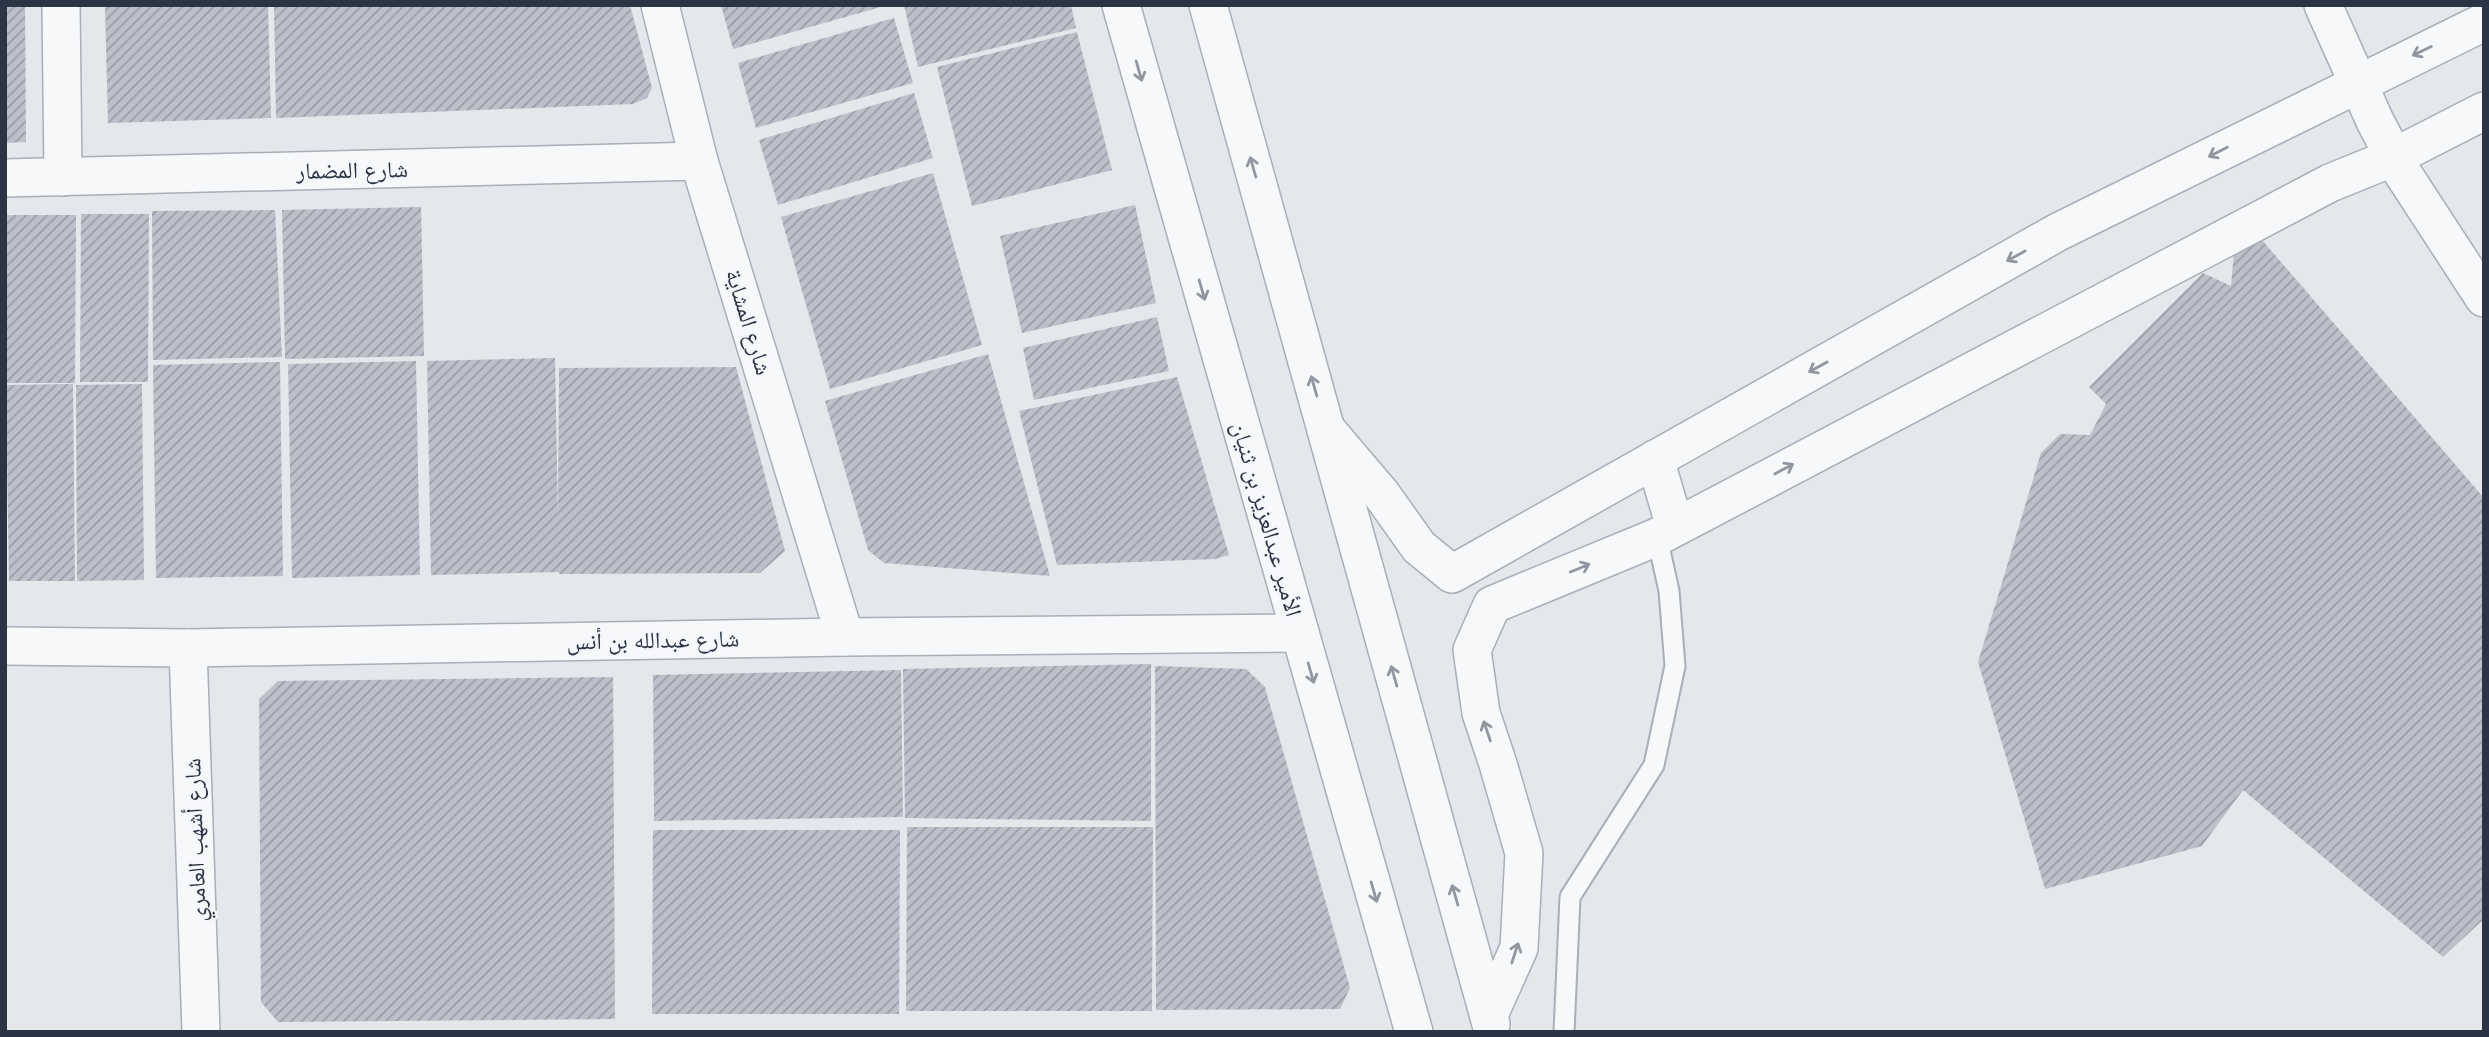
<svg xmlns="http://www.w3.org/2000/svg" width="2489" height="1037" viewBox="0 0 2489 1037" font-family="'DM Sans','Noto Naskh Arabic',sans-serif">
  <defs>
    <pattern id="building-hatch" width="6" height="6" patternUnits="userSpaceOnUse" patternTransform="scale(1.75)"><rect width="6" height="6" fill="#bbc0ca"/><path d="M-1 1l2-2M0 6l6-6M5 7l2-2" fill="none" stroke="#989da6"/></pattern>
  </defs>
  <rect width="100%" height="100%" fill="#e4e7ec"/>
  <g fill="url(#building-hatch)">
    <path d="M5 5H25L26 142 5 143Z"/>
    <path d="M105 5H268L271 118 108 123Z"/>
    <path d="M274 5H630L652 88 647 98 633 104 276 118Z"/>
    <path d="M721 5H884V6L733 49Z"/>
    <path d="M904 5H1071L1076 28 918 67Z"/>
    <path d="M894 18 913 83 756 128 738 63Z"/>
    <path d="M1077 32 1112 170 972 206 937 67Z"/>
    <path d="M914 93 933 158 778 205 759 140Z"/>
    <path d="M933 173 982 345 830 389 781 217Z"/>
    <path d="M1135 205 1156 303 1022 333 1000 236Z"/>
    <path d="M421 207 424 356 285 359 282 210Z"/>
    <path d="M275 210 282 357 153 360 152 211Z"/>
    <path d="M81 214H149L148 382H80Z"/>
    <path d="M7 215H76L75 383H6Z"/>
    <path d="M2256 233 2484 498V919L2443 957 2243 790 2202 846 2045 889 1978 662 2041 453 2060 434 2090 435 2106 404 2089 387 2203 273 2231 286 2234 252Z"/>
    <path d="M1157 317 1169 371 1034 400 1023 348Z"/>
    <path d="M988 354 1050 576 884 563 868 550 825 401Z"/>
    <path d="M555 358 558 516 559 368 736 367 785 551 760 573 559 574V572L431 575 427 361Z"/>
    <path d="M416 361 420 575 292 578 288 364Z"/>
    <path d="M280 362 283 576 156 578 153 365Z"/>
    <path d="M1177 377 1229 555 1215 559 1057 565 1019 411Z"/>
    <path d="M73 384 75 581H9L6 385Z"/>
    <path d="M142 384 144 580 77 581 76 385Z"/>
    <path d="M1151 664V821L905 818 903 669Z"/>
    <path d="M1155 666 1246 669 1265 687 1350 988 1340 1009 1156 1010Z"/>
    <path d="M901 670 903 817 654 821 653 675Z"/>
    <path d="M613 677 615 1019 278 1022 261 1002 259 699 278 681Z"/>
    <path d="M907 827H1153L1152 1011H906Z"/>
    <path d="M653 830H900L899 1014H652Z"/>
  </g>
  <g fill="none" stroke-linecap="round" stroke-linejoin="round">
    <g stroke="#a9aeb7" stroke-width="23">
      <path id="lane" d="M1564 1032 1570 897 1654 765 1675 666 1669 591 1657 537"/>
    </g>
    <g stroke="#a9aeb7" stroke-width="40">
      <g id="street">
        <path d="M61 5 63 177"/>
        <path d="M660 5 699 161 845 637"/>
        <path d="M1121 5 1414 1032"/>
        <path d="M1208 5 1491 1024"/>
        <path d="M2323 5 2375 121 2400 169 2484 298"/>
        <path d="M5 178 699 161"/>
        <path d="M1326 429 1382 495 1419 547 1452 574 2058 232 2484 22"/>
        <path d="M1655 459 1675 527"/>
        <path d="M5 646 188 648 845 637 1300 633"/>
        <path d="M188 648 201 1032"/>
        <path d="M1489 1015 1519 948 1524 853 1498 764 1481 713 1472 650 1492 605 1657 537 2330 183 2394 157 2484 111"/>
      </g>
    </g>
    <use href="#lane" stroke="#f7f8fa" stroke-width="19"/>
    <use href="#street" stroke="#f7f8fa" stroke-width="37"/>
  </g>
  <defs><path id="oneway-shaft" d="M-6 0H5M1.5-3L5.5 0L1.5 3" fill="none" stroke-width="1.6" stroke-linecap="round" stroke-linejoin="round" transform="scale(1.75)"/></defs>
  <g stroke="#9196a0">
    <use href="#oneway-shaft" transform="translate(2422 51) rotate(154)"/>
    <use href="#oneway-shaft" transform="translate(1139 71) rotate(74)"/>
    <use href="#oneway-shaft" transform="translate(2218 152) rotate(153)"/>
    <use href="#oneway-shaft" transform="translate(1253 167) rotate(-106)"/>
    <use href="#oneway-shaft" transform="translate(2016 256) rotate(151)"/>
    <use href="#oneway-shaft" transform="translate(1202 290) rotate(74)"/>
    <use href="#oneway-shaft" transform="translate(1818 367) rotate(151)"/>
    <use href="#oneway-shaft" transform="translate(1314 386) rotate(-106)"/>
    <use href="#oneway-shaft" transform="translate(1784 469) rotate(-28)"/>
    <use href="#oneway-shaft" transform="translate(1580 568) rotate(-22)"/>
    <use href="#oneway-shaft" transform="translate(1311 673) rotate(74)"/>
    <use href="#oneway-shaft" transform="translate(1394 676) rotate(-106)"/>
    <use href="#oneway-shaft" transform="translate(1487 731) rotate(-109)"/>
    <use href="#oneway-shaft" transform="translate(1374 892) rotate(74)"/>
    <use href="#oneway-shaft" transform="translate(1455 895) rotate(-106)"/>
    <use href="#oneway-shaft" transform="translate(1515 953) rotate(-72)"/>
  </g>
  <g text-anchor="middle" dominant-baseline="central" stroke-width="5" stroke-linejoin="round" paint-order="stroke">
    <g font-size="23" fill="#2b3445" stroke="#f4f6f9">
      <text transform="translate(352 170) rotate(-1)">شارع المضمار</text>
      <text transform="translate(749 322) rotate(73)">شارع المشاية</text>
      <text transform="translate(1267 519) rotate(74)">الأمير عبدالعزيز بن ثنيان</text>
      <text transform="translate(653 640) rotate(-1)">شارع عبدالله بن أنس</text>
      <text transform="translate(195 840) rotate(-92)">شارع أشهب العامري</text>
    </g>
  </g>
  <rect width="2489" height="1037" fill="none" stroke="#2b3445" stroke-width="14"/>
</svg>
